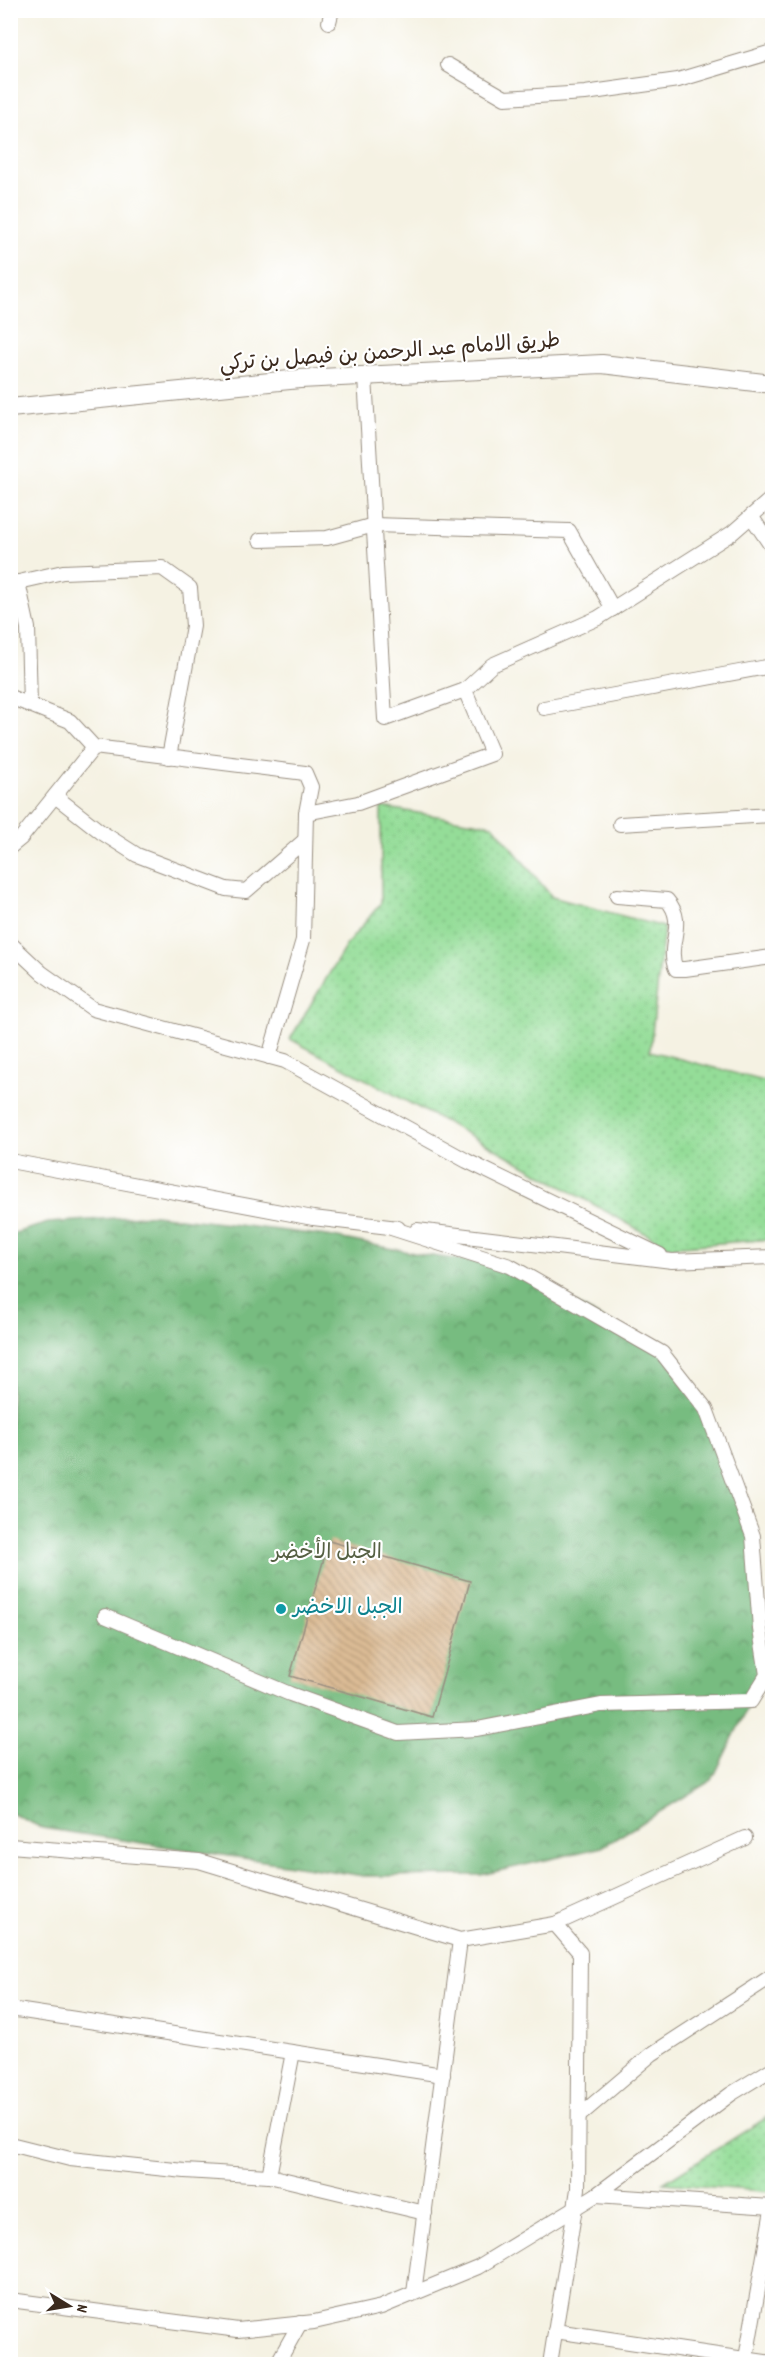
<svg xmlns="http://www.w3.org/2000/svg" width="783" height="2375" viewBox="0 0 783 2375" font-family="Dekko,'Playpen Sans Arabic',sans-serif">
  <defs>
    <pattern id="grass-dots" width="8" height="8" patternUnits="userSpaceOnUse" patternTransform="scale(1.5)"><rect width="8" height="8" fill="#94dd98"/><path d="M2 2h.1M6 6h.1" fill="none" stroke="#80be83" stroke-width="1.8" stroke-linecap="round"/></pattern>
    <pattern id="forest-crowns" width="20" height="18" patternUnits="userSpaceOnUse" patternTransform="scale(1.5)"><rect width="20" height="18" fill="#77bc80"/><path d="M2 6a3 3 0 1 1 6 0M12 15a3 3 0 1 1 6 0" fill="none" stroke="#639968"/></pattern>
    <pattern id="building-back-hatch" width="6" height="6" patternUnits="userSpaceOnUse" patternTransform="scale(1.5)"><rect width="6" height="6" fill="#dcbc95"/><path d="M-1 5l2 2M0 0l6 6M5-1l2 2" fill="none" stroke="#b49979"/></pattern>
  </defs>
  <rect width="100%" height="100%" fill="#fff"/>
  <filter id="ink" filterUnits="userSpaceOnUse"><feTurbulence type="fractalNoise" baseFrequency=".0167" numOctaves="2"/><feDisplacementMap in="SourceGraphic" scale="12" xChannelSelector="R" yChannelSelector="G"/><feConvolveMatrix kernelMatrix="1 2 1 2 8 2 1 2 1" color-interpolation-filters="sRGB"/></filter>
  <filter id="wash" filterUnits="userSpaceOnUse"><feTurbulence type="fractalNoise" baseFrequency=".008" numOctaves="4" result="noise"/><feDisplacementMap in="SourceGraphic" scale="24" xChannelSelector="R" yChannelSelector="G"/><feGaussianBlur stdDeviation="1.35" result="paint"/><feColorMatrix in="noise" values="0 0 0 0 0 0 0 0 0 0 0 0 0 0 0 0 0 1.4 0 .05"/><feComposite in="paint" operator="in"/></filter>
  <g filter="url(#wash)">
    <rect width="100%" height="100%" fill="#f5f2e3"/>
    <g fill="url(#grass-dots)" stroke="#68845b" stroke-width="1.5">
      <path d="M381 807 493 825 552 897 664 927 650 1051 772 1083V1239L669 1247 492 1147 290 1039 347 944 381 903Z"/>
      <path d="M772 2114V2192L663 2183Z"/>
    </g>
    <path fill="url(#forest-crowns)" stroke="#59734f" stroke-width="1.5" d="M155 1215 328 1236 424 1255 510 1266 662 1353 706 1409 753 1536 767 1675 751 1701 712 1780 602 1847 481 1875 364 1876 42 1828 11 1813V1234L48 1223Z"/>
    <g id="blocks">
      <path fill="url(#building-back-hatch)" d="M329 1541 470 1581 432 1717 290 1676Z"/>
    </g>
  </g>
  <g filter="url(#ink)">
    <use href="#blocks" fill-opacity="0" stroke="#988e80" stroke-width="1.5"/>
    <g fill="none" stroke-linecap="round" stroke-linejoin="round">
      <g stroke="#988e80" stroke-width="16">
        <g id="minor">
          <path d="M329 22 332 10"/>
          <path d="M448 65 505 98 585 93 678 80 772 52"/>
          <path d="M365 377 385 719 465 690 492 665 598 618 732 533 772 498"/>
          <path d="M751 516 772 547"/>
          <path d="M260 540 327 538 374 525 569 531 613 609"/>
          <path d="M18 582 28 628 30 705"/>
          <path d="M10 584 63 572 162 568 190 588 193 626 169 757"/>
          <path d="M10 697 70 721 94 747 305 773 311 787 306 813 303 940 269 1057"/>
          <path d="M544 708 772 666"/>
          <path d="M55 796 101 832 137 855 226 889 246 891 305 840"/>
          <path d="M306 813 358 803 492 754 465 690"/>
          <path d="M620 824 772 815"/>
          <path d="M10 847 21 838 94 747"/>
          <path d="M617 896 667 900C688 924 665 944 676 969H685L772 957"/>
          <path d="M10 943 42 973 93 1009 285 1061 467 1161 660 1255"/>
          <path d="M10 1161 313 1218 398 1228"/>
          <path d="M417 1230 672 1261 772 1257"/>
          <path d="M105 1616 290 1694 398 1733 477 1729 601 1705 751 1701 767 1675 760 1629 753 1536 706 1409 662 1353 510 1266 388 1227"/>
          <path d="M10 1846 199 1861 460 1940 555 1924 745 1838"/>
          <path d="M10 2009 443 2075"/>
          <path d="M579 2116 652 2054 772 1976"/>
          <path d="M10 2144 70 2159 185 2171 269 2176 425 2213"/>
          <path d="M269 2176 293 2052"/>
          <path d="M596 2195 772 2207"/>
          <path d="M414 2293 460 1940"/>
          <path d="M10 2300 238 2330 314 2322 381 2307 478 2267 596 2195 731 2094 772 2069"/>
          <path d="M555 2331 772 2363"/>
          <path d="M277 2364 300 2323"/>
          <path d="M550 2364 578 2189 580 1953 555 1924"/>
          <path d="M745 2364 772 2210"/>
        </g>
      </g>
      <g stroke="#988e80" stroke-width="20">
        <path id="tertiary" d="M10 408 300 379 602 364 772 384"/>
      </g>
      <use href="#minor" stroke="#fff" stroke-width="14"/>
      <use href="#tertiary" stroke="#fff" stroke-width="18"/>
    </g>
  </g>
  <circle fill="#0f9aa8" stroke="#fff" stroke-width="2" cx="281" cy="1609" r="6"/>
  <g text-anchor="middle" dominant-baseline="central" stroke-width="4.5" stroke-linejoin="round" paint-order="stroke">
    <g font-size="21" fill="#3b2a1e" stroke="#fff">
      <text transform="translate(390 354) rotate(-4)">طريق الامام عبد الرحمن بن فيصل بن تركي</text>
    </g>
    <g font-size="21" fill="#566043" stroke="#fff">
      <text x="327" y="1554">الجبل الأخضر</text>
    </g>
    <g font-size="21" fill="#0d838f" stroke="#fff" text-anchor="start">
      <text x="293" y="1609">الجبل الاخضر</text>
    </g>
  </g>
  <rect width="783" height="2375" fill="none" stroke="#fff" stroke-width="36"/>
  <g transform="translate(69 2306) rotate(101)" stroke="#ffffff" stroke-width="4.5" paint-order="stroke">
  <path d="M0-4.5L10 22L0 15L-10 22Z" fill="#3b2a1e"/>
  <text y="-9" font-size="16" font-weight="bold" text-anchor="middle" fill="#3b2a1e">N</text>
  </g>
</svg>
